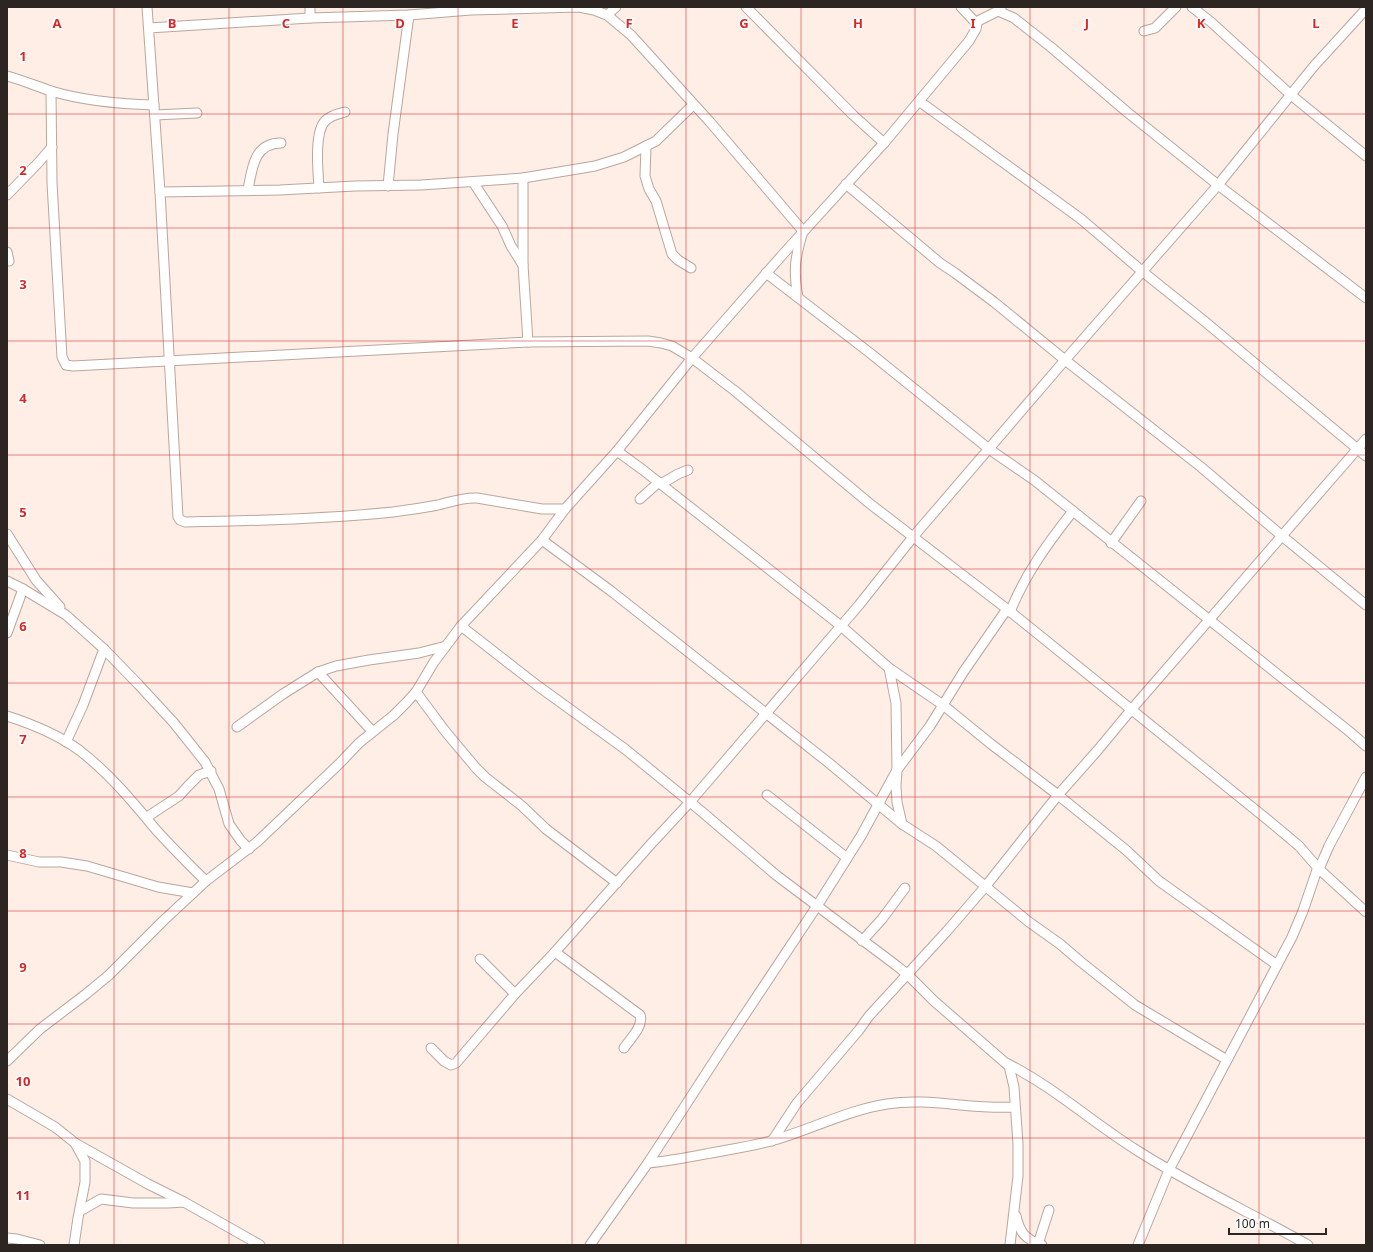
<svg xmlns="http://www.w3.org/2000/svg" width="1373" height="1252" viewBox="0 0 1373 1252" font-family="'Noto Sans',sans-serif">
  <rect width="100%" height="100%" fill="#ffeee6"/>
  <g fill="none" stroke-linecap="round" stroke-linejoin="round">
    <g stroke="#baa69d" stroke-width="11">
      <g id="minor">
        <path d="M147 7 160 192 178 517 180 520 185 522C254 521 324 519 393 512 408 510 423 508 438 505 451 502 463 497 477 498L542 509H565"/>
        <path d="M310 7V18"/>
        <path d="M746 7 853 115 884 143"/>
        <path d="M1192 7 1211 22 1291 95 1366 156"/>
        <path d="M998 11 1014 18 1052 48 1127 112 1218 185 1366 298"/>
        <path d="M607 15 616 7"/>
        <path d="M976 22 998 11 1001 8"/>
        <path d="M149 28 310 18 409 15 471 10 579 7 594 10 607 15 631 35 710 122 803 231C795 258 793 270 798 297"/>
        <path d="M1144 31 1155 28 1176 7"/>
        <path d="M7 76C22 80 36 86 51 91 84 101 119 104 154 105"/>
        <path d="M51 91 52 183 62 357 66 365 73 366 528 342 648 341 661 343 672 346 692 358 735 391 869 503 1007 609 1268 820 1299 846 1319 869 1366 912"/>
        <path d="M919 101 1081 219 1143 272 1203 320 1366 456"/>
        <path d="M155 115 197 113"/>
        <path d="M646 146 645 176 649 189 656 201 672 254 678 260 691 268"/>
        <path d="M523 178V265L528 342"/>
        <path d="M473 182 502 226 511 246 523 265"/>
        <path d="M846 184 940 263 955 273 994 302 1065 360 1201 467 1282 536 1366 605"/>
        <path d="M388 186 393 134 409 15"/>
        <path d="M319 188C318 171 314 133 325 121 331 115 338 114 345 112"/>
        <path d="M248 190C252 168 254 143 281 143"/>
        <path d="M160 192 280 190 355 186 421 185 523 178 595 166 624 157 656 141 693 105"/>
        <path d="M7 195 39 162 52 147"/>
        <path d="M7 252 9 261"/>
        <path d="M766 273 870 353 989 449 1034 480 1350 732 1366 746"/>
        <path d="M617 451 643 470 841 626 889 668 943 705 991 744 1058 795 1126 850 1159 881 1277 965"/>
        <path d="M661 484 678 474 688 470"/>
        <path d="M640 499 659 482"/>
        <path d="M7 534 36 580 60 607"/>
        <path d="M542 540 611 591 829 763 902 824 936 846 1029 922 1060 944 1081 962 1135 1005 1227 1060"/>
        <path d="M1111 543 1141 501"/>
        <path d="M7 581 23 589 66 615 104 649 138 684 174 723 205 762 219 789 229 824 241 841 249 849"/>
        <path d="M1010 612C1025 574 1048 543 1073 511"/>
        <path d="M461 626 538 686 625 749 701 811 776 875 897 966 908 975 934 1001 1009 1066 1014 1087 1018 1144V1176L1010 1245"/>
        <path d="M7 633 23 589"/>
        <path d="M889 668 896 703 897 770 896 786 897 802 902 824"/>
        <path d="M318 672 372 731"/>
        <path d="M416 692 445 731 476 768 485 777 522 806 546 829 617 883"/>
        <path d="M7 716C32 724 57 734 79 750 109 773 133 802 157 831 173 848 189 865 206 881"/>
        <path d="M237 727 283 694 318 672 336 666 369 660 419 653 446 646"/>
        <path d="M66 742 83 705 104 649"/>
        <path d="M767 795 847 858"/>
        <path d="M147 817 179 796 188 786 199 775 211 771"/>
        <path d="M7 855 39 862H61L87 866 158 887 193 893"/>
        <path d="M1319 869 1329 846 1366 777"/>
        <path d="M862 941 882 919 905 888"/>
        <path d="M555 952 640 1015C644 1026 630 1039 624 1048"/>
        <path d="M480 959 515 994"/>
        <path d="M431 1048 444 1061 451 1065 456 1063 515 994 555 952 651 844 690 802 859 605 913 537 1065 360 1218 185 1314 66 1366 9"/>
        <path d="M7 1061 40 1029 86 994 109 975 163 921 206 881 257 842 339 764 359 743 394 715 406 703 416 692 434 662 461 626 542 540 565 509 617 451 692 358 784 253 884 143 969 41 976 29 977 24 961 7"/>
        <path d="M1006 1063C1054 1087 1093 1123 1138 1151 1193 1186 1251 1213 1308 1245"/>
        <path d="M7 1099 55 1127 75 1143 148 1184 184 1202 260 1245"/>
        <path d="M772 1141 797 1103 859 1030 869 1016 947 931 985 887 1058 795 1097 751 1131 710 1366 439"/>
        <path d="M648 1163C670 1161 690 1157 711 1153 732 1149 754 1146 774 1140 812 1129 848 1110 887 1104 929 1097 972 1110 1015 1107"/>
        <path d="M80 1211 101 1199 133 1203H168L184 1202"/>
        <path d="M1016 1216C1020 1233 1025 1239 1042 1245"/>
        <path d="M7 1238 17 1239 40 1245"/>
        <path d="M1038 1244 1049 1210"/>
        <path d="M74 1245 78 1218 85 1182V1161L75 1143"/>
        <path d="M590 1245 648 1163 722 1049 817 906 861 836 897 770 930 726 964 671 1007 609"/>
        <path d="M1138 1245 1169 1170 1292 937 1303 911 1318 867"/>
      </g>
    </g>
    <use href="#minor" stroke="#fff" stroke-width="9"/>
  </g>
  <path fill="none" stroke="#d62828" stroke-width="1" stroke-opacity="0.55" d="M114 7V1245M229 7V1245M343 7V1245M458 7V1245M572 7V1245M686 7V1245M801 7V1245M915 7V1245M1030 7V1245M1144 7V1245M1259 7V1245M7 114H1366M7 228H1366M7 341H1366M7 455H1366M7 569H1366M7 683H1366M7 797H1366M7 911H1366M7 1024H1366M7 1138H1366"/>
  <g font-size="13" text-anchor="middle" font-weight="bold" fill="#d62828" stroke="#fff" stroke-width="3" stroke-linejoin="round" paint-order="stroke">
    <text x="57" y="28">A</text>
    <text x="172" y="28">B</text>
    <text x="286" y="28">C</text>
    <text x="400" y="28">D</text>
    <text x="515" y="28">E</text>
    <text x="629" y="28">F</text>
    <text x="744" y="28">G</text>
    <text x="858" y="28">H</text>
    <text x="973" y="28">I</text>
    <text x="1087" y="28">J</text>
    <text x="1201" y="28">K</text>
    <text x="1316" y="28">L</text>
    <text x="23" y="61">1</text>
    <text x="23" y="175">2</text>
    <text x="23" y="289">3</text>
    <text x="23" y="403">4</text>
    <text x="23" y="517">5</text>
    <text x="23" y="631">6</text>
    <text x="23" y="744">7</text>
    <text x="23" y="858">8</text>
    <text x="23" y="972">9</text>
    <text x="23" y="1086">10</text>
    <text x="23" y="1200">11</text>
  </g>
  <rect width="1373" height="1252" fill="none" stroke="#2d2522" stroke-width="16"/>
  <path d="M1229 1228v6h97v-6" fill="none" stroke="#2d2522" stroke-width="2"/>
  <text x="1235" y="1228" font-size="12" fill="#2d2522" stroke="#ffffff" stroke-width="3" paint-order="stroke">100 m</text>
</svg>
